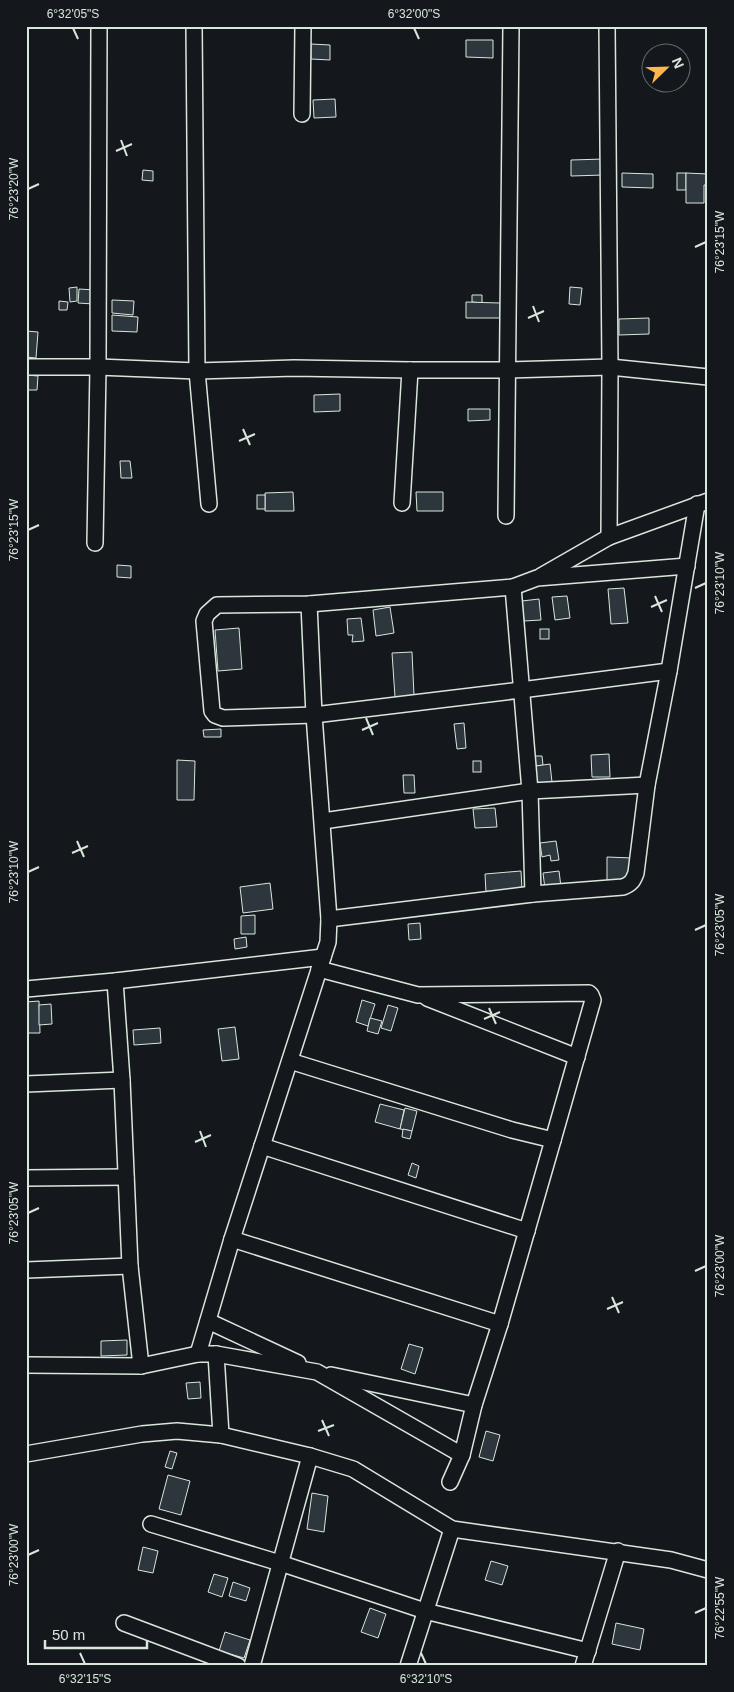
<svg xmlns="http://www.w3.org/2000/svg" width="734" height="1692" viewBox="0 0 734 1692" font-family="Helvetica,sans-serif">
  <rect width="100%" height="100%" fill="#14181c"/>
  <g fill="#2c363c" stroke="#d8e6dc">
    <path d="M466 40H493V58L466 57Z"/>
    <path d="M311 44 330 45V60L311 59Z"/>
    <path d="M335 99 336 117 314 118 313 100Z"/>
    <path d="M604 159V175L571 176V160Z"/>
    <path d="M143 170 153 171V181L142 180Z"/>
    <path d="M622 173 653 174V188L622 187Z"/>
    <rect x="677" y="173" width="9" height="17"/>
    <path d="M686 173 708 174V185H704V203H686Z"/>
    <path d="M77 287V301L70 302 69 288Z"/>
    <path d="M570 287 582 288 580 305 569 304Z"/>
    <path d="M79 289 95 290 94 304 78 303Z"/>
    <path d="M472 295H482V303L472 302Z"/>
    <path d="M112 300 134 301 133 315 112 313Z"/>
    <path d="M59 301 68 302 67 310H59Z"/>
    <path d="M466 302 500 303V318H466Z"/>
    <path d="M112 315 138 317 137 332 112 331Z"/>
    <path d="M649 318V334L619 335V319Z"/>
    <path d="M26 331 38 332 36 358 26 357Z"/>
    <path d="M27 375 38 376 37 390H26Z"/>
    <path d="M340 394V411L314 412V395Z"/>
    <path d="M468 409H490V420L468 421Z"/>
    <path d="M120 461H130L132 478H121Z"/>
    <path d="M293 492 294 511H265V493Z"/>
    <path d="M416 492H443V511H417Z"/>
    <rect x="257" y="495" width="8" height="14"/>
    <path d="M117 565 131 566V578L117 577Z"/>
    <path d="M624 588 628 623 611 624 608 589Z"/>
    <path d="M567 596 570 618 555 620 552 597Z"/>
    <path d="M539 599 541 620 524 621 522 601Z"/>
    <path d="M390 607 394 633 376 636 373 610Z"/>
    <path d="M361 618 364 641 352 642 353 635H348L347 619Z"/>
    <path d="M239 628 242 669 218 671 215 630Z"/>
    <rect x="540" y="629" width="9" height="10"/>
    <path d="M412 652 414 696 395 697 392 653Z"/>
    <path d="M464 723 466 748 457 749 454 724Z"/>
    <path d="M221 729V737H204L203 730Z"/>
    <path d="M609 754 610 777H592L591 755Z"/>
    <path d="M535 756H542L543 765 536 766Z"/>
    <path d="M177 760 195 761 194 800H177Z"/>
    <rect x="473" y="761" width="8" height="11"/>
    <path d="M550 764 552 782 537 783 536 766Z"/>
    <path d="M403 775H414L415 793H404Z"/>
    <path d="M495 808 497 827 475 828 473 809Z"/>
    <path d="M556 841 559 860 551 861 550 855 542 857 540 843Z"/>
    <path d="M607 857 632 858 631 882 607 881Z"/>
    <path d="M521 871 522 890 486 893 485 874Z"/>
    <path d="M559 871 561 887 545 889 543 873Z"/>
    <path d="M270 883 273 909 243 913 240 887Z"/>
    <path d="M255 915V934H241V916Z"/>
    <path d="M420 923 421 939 409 940 408 924Z"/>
    <path d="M246 937 247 947 235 949 234 939Z"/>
    <path d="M362 1000 375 1004 368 1026 356 1022Z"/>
    <path d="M39 1001 40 1033H26V1002Z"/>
    <path d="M51 1004 52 1024 39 1025V1005Z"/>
    <path d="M388 1005 398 1008 391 1031 381 1028Z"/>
    <path d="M370 1018 382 1021 378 1034 367 1031Z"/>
    <path d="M235 1027 239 1059 222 1061 218 1029Z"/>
    <path d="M160 1028 161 1043 134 1045 133 1030Z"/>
    <path d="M380 1104 404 1110 400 1129 375 1122Z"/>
    <path d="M405 1108 417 1111 412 1131 400 1129Z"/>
    <path d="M403 1129 412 1131 410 1139 402 1137Z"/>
    <path d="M412 1163 419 1166 416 1178 408 1175Z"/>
    <path d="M127 1340V1355L101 1356V1341Z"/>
    <path d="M409 1344 423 1348 415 1374 401 1369Z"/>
    <path d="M200 1382 201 1398 188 1399 186 1383Z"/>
    <path d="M486 1431 500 1435 493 1461 479 1457Z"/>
    <path d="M170 1451 177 1453 172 1469 165 1467Z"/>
    <path d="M168 1475 190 1481 181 1515 159 1509Z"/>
    <path d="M312 1493 328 1496 324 1532 307 1529Z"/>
    <path d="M143 1547 158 1551 153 1573 138 1570Z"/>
    <path d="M491 1561 508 1566 502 1585 485 1580Z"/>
    <path d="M214 1574 228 1578 222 1597 208 1592Z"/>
    <path d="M233 1582 250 1588 246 1601 229 1596Z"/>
    <path d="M370 1608 386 1614 378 1638 361 1632Z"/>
    <path d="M616 1623 644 1629 640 1650 612 1644Z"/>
    <path d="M225 1632 250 1640 244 1658 219 1651Z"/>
  </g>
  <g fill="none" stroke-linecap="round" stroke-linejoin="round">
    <g stroke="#d8e6dc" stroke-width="18">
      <g id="minor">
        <path d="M194 26 197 371 209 504"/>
        <path d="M607 26 610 367 609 537"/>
        <path d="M302 114 303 26"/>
        <path d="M26 367H98L197 371 294 368 410 370H507L610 367 708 377"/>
        <path d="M402 503 410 370"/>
        <path d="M506 516 511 26"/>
        <path d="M95 543 98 367 99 26"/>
        <path d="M541 576 609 537 708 501"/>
        <path d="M513 587 530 791 533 894"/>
        <path d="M669 671 521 690 314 715 223 718 215 715 212 711 204 621 207 614 217 605 309 604 513 587 537 578 687 566"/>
        <path d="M323 821 530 791 647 785"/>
        <path d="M329 919 533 894 623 887C631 884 633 881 636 873L647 785 669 671 697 504"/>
        <path d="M319 969 418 995 589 993 591 995 593 1000 553 1140"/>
        <path d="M115 981 122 1080 130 1266 141 1366"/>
        <path d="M26 989 115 981 323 957"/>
        <path d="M427 998 577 1057"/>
        <path d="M290 1061 512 1130 553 1140 500 1324 474 1405 462 1455 450 1482"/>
        <path d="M26 1084 122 1080"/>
        <path d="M262 1146 527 1231"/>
        <path d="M26 1178 126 1177"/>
        <path d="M232 1239 500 1324"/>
        <path d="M26 1270 130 1266"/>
        <path d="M208 1321 298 1363"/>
        <path d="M198 1354 232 1239 328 942 329 919 314 715 309 604"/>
        <path d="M216 1354 221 1435"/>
        <path d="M26 1365 141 1366 198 1354H216L317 1372 462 1455"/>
        <path d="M331 1375 474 1405"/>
        <path d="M26 1454 142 1434 177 1431 221 1435 310 1456 353 1469 452 1529 671 1560 708 1570"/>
        <path d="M151 1524 280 1563 425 1611 588 1651"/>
        <path d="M124 1623 238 1666"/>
        <path d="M252 1666 310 1456"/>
        <path d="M408 1666 452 1529"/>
        <path d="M583 1666 618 1551"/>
      </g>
    </g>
    <use href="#minor" stroke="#14181c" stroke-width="15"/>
  </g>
  <path fill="none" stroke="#d8e6dc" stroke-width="2" d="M73 28 78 39M414 28 419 39M121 140 127 156M116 151 132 144M28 189 39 184M695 247 706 242M533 306 539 322M528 318 544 311M243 429 250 445M239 441 255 434M28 530 39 525M695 588 706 583M655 596 662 612M651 607 667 600M366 718 373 735M362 730 378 723M77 841 84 857M72 853 88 846M28 872 39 867M695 930 706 925M489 1008 496 1024M484 1019 500 1012M200 1131 206 1147M195 1142 211 1135M28 1213 39 1208M695 1271 706 1266M612 1297 619 1313M607 1309 623 1302M322 1420 329 1436M318 1431 334 1425M28 1555 39 1550M695 1613 706 1608M80 1653 85 1664M421 1653 426 1664"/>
  <rect width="734" height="1692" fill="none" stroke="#14181c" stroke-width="55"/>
  <g transform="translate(666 68) rotate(67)"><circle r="24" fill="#14181c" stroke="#626a69"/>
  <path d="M0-4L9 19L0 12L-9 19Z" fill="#ffb74d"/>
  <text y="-8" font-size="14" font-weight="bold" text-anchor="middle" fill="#d8e6dc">N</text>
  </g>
  <path d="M45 1640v8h102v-8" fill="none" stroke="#d8e6dc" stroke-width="2.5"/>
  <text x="52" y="1640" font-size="15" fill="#d8e6dc" stroke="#14181c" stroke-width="4" paint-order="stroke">50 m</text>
  <rect x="28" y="28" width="678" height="1636" fill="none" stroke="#d8e6dc" stroke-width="2"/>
  <g font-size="12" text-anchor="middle" fill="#d8e6dc">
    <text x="73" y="18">6°32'05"S</text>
    <text x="414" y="18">6°32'00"S</text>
    <text transform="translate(14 189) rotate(-90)" y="4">76°23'20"W</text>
    <text transform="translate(720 242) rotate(-90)" y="4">76°23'15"W</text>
    <text transform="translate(14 530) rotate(-90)" y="4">76°23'15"W</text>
    <text transform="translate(720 583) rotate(-90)" y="4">76°23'10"W</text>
    <text transform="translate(14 872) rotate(-90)" y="4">76°23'10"W</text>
    <text transform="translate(720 925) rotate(-90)" y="4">76°23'05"W</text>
    <text transform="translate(14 1213) rotate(-90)" y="4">76°23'05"W</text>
    <text transform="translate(720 1266) rotate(-90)" y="4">76°23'00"W</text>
    <text transform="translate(14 1555) rotate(-90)" y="4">76°23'00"W</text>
    <text transform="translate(720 1608) rotate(-90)" y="4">76°22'55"W</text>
    <text x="85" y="1683">6°32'15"S</text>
    <text x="426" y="1683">6°32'10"S</text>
  </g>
</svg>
